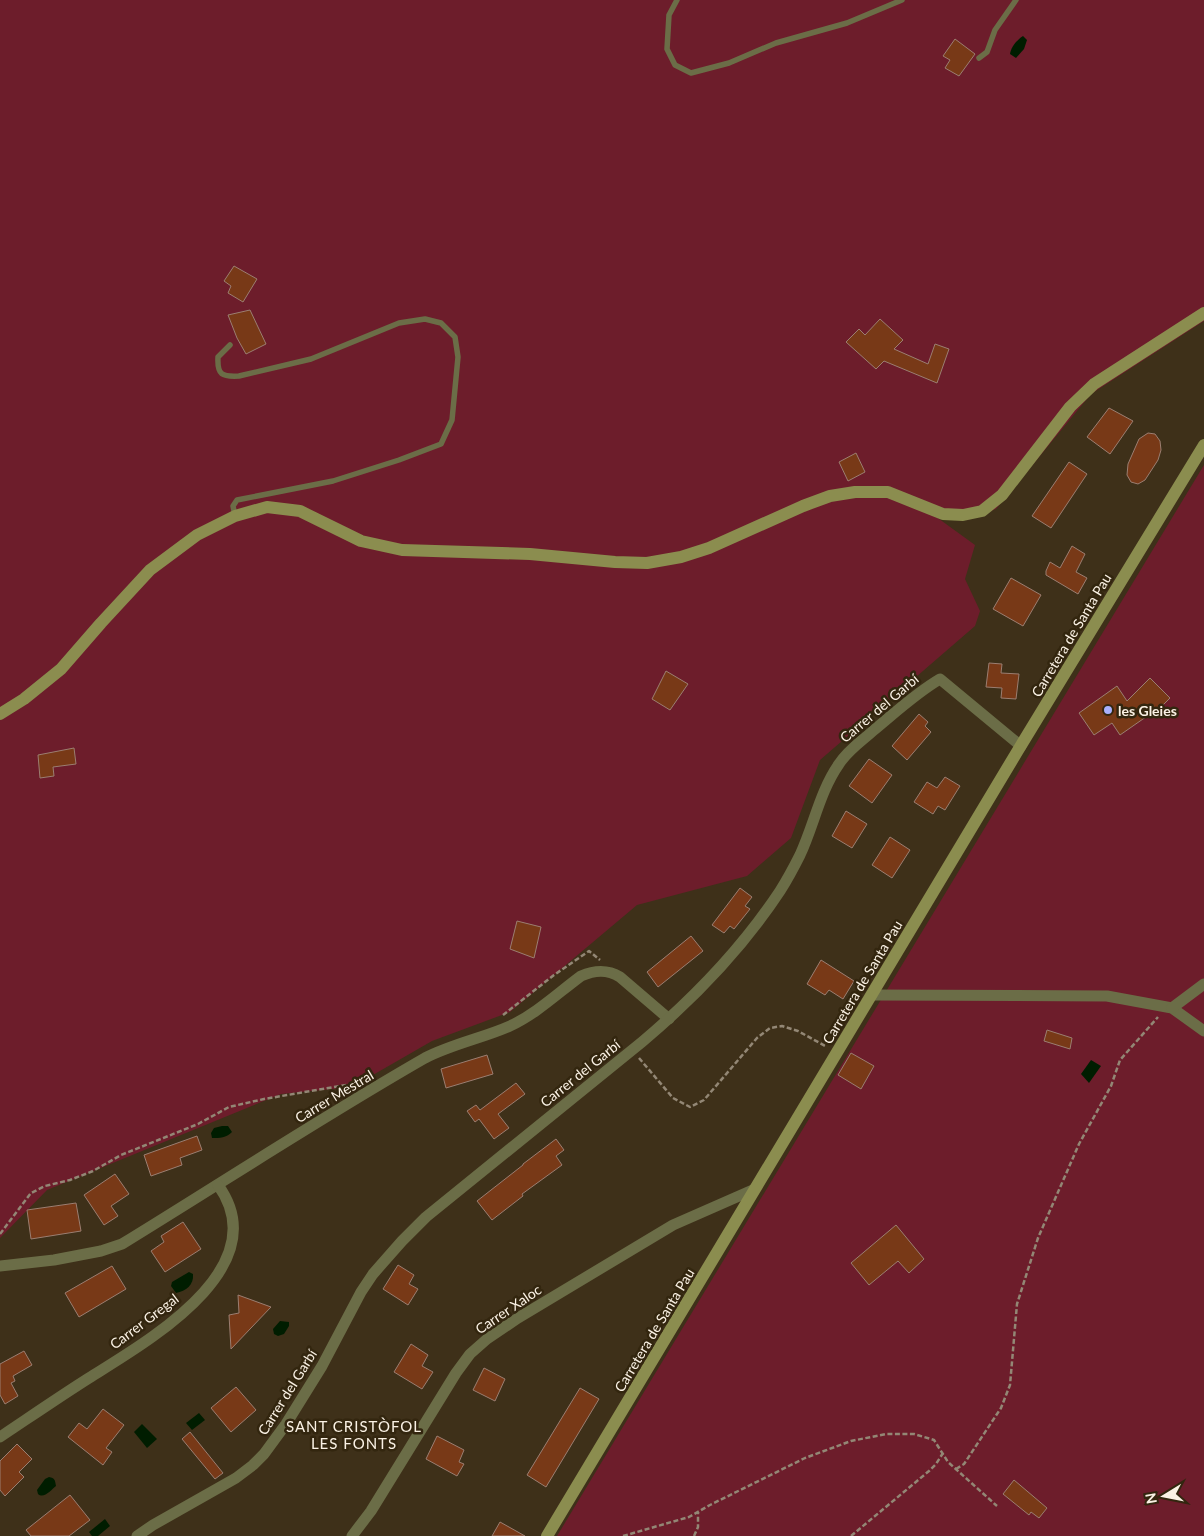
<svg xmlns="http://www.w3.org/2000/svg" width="1204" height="1536" viewBox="0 0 1204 1536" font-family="Lato,sans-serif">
  <rect width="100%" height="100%" fill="#3e3019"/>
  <g fill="#6d1d2b">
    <path d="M0 0H1204V321L1091 394 996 509 967 520 935 516 975 545 965 579 980 611 975 626 820 760 791 838 747 876 637 905 510 1012 432 1041 352 1087 281 1094 47 1190 0 1238Z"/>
    <path d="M1204 465V1536H557Z"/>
  </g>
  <g fill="#001d00">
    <path d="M1023 36 1027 40 1024 49 1016 58 1010 54C1011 47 1017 40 1023 36Z"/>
    <path d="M1091 1060 1101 1066 1089 1083 1081 1074Z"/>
    <path d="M222 1126H228L232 1132C226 1138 220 1138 212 1138L211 1133 214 1128Z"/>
    <path d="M189 1272 193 1274C194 1285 186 1291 176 1293L171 1286 172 1282Z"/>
    <path d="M280 1321 289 1322V1326L284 1334 278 1336 274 1334 273 1329Z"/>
    <path d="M199 1413 205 1420 192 1430 186 1423Z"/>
    <path d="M142 1424 157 1439 147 1448 134 1432Z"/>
    <path d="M49 1477C55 1478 55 1480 56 1486 51 1490 44 1499 38 1494L37 1490 45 1479Z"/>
    <path d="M105 1519 110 1526 98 1536H92L89 1532Z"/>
  </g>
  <g fill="#783917" stroke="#9b7e71">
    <path d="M955 39 975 54 959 76 945 68 950 60 943 56Z"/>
    <path d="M234 266 257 279 243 302 228 293 231 286 224 281Z"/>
    <path d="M250 310 266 344 246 354 237 338 228 315Z"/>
    <path d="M880 319 903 340 894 349 928 364 935 344 949 349 937 383 884 361 876 369 846 342 859 329 865 335Z"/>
    <path d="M1109 408 1133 421 1110 454 1087 437Z"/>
    <path d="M1148 433 1155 434 1160 441 1161 450 1158 460 1145 480 1138 484 1131 482 1127 475 1128 464 1139 439Z"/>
    <path d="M856 453 865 472 848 481 839 462Z"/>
    <path d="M1069 462 1087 474 1051 528 1032 516Z"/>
    <path d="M1072 546 1085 554 1076 572 1087 578 1078 594 1046 575V571L1050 562 1060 568Z"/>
    <path d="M1011 578 1041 595 1023 626 993 609Z"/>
    <path d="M989 663 1002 664 1001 673 1019 674 1016 699 1001 698 1002 688 986 687Z"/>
    <path d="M666 671 688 684 670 710 652 699Z"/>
    <path d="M1150 678 1170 698 1154 714 1153 712 1120 735 1112 723 1094 735 1079 713 1117 686 1127 701Z"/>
    <path d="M919 714 928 722 925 726 931 732 907 760 892 746Z"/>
    <path d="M74 748 76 764 53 767 54 776 40 778 38 755Z"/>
    <path d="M869 759 892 775 872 803 849 786Z"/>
    <path d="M945 777 960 786 945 810 938 806 933 814 914 802 927 782 937 788Z"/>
    <path d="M846 811 867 824 852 848 832 836Z"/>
    <path d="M890 837 910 850 892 878 872 865Z"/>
    <path d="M740 888 752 897 745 906 750 909 734 929 730 926 724 933 712 925Z"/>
    <path d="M517 921 541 927 534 958 510 949Z"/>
    <path d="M691 936 703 951 658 987 647 972Z"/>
    <path d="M821 960 854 981 843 999 829 990 825 995 807 984Z"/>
    <path d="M1047 1030 1072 1038 1070 1049 1044 1041Z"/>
    <path d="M851 1053 874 1066 861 1089 838 1075Z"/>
    <path d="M487 1055 493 1074 446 1088 441 1069Z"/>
    <path d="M516 1083 525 1094 498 1114 509 1128 494 1139 479 1119 475 1122 467 1111 476 1105 480 1110Z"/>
    <path d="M197 1136 202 1150 180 1158 182 1165 151 1176 144 1155Z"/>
    <path d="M556 1139 564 1150 556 1156 562 1165 522 1194 523 1196 492 1220 477 1201 523 1165V1164Z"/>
    <path d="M115 1174 129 1194 111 1206 118 1216 104 1225 84 1195Z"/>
    <path d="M76 1203 81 1231 31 1239 27 1210Z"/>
    <path d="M183 1222 201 1249 165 1272 151 1251 164 1242 161 1236Z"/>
    <path d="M896 1225 924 1259 909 1273 898 1261 869 1285 851 1263Z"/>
    <path d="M398 1265 414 1275 409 1284 418 1289 408 1305 383 1289Z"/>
    <path d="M112 1266 126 1289 79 1317 65 1293Z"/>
    <path d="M238 1295 271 1307 231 1349 229 1315 239 1313Z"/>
    <path d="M411 1344 428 1355 422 1366 433 1372 422 1389 394 1372Z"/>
    <path d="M24 1351 32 1365 13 1376 15 1381 11 1383 18 1396 5 1404 0 1395V1364Z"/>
    <path d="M484 1368 505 1379 495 1401 473 1390Z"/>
    <path d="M236 1387 256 1410 231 1432 211 1408Z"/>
    <path d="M580 1388 599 1399 546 1487 527 1475Z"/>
    <path d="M103 1409 124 1425 106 1448 112 1452 103 1465 68 1437 79 1423 87 1429Z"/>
    <path d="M190 1432 223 1473 215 1479 182 1439Z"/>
    <path d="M437 1436 464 1450 459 1462 464 1464 457 1476 426 1459Z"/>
    <path d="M17 1444 32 1459 19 1472 24 1477 5 1496 0 1490V1461Z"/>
    <path d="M1014 1480 1047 1508 1039 1518 1031 1512 1029 1515 1003 1494Z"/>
    <path d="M70 1495 90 1520 69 1536H31L26 1530Z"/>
    <path d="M500 1522 525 1536H492Z"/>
  </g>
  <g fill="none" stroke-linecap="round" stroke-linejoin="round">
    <g stroke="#938775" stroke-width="2.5" stroke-dasharray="5 2.5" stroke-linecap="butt">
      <path d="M503 1015 554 975 589 951 600 960"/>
      <path d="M639 1058 673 1098 690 1107 704 1100 757 1038 770 1028 782 1026 798 1031 827 1047"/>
      <path d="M0 1234 31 1193 45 1186 70 1180 93 1171 121 1155 198 1124 229 1107 264 1099 352 1084 360 1081"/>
      <path d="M956 1469 964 1464 1001 1408 1010 1385 1017 1304 1038 1238 1079 1144 1111 1086 1120 1060 1158 1017"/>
      <path d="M623 1536 689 1517 710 1505 805 1458 851 1441 886 1434H914L934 1440 948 1462 997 1506"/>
      <path d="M694 1536 698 1527V1512"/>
      <path d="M851 1536 929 1471 936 1464 943 1453"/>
    </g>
    <g stroke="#6b6d47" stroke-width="5.5">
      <path d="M677 0 669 15 667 49 675 65 691 73 729 63 776 43 847 23 902 0"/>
      <path d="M979 58 987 52 995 30 1016 0"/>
      <path d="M230 345 218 357C217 375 222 377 239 376L311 359 399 323 425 319 441 323 455 337 458 357 452 420 441 444 399 460 333 481 237 500 233 506 235 516"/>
    </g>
    <g stroke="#6b6d47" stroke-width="11">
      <path d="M872 995 1107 996 1172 1008 1204 1031"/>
      <path d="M1172 1008 1204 984"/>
      <path d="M0 1266 54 1260 101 1251 122 1244C223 1182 322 1117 425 1058 452 1044 483 1038 510 1026 536 1014 558 993 581 976 595 970 607 969 620 977L669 1019"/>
      <path d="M0 1437C30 1417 59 1397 89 1378 146 1342 278 1268 218 1185"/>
      <path d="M137 1536 153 1525 236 1478 253 1465 264 1454 286 1424 322 1366 361 1292 373 1274 402 1241 426 1217 642 1042C693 999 743 947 780 891 787 880 794 867 800 855 814 825 820 791 839 764 848 750 862 741 874 730 896 712 916 693 940 679L1021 746"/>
      <path d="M352 1536 371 1511 456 1373 470 1354 487 1339 518 1318 673 1225 755 1189"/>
    </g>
    <g stroke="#8b8d4f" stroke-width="12">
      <path d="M0 714 24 699 61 669 101 623 150 570 197 535 235 516 267 507 300 511 361 541 402 550 530 554 615 562 647 563 681 557 709 548 803 506 830 496 855 492H888L943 514 963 515 982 511 1002 495 1070 407 1094 384 1204 313"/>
      <path d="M547 1536 1017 752 1204 445"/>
    </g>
  </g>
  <circle fill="#a9b0fc" stroke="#33260f" stroke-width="2" cx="1108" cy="710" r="5"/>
  <g text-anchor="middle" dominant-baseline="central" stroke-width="5" stroke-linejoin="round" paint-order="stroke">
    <g font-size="14" fill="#fbf2e5" stroke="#33260f">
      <text transform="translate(1071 635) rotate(-59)">Carretera de Santa Pau</text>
      <text transform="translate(879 708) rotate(-40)">Carrer del Garbí</text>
      <text transform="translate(862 982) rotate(-59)">Carretera de Santa Pau</text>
      <text transform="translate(580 1073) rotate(-39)">Carrer del Garbí</text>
      <text transform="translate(334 1096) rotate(-31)">Carrer Mestral</text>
      <text transform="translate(508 1309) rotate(-34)">Carrer Xaloc</text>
      <text transform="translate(144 1321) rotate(-37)">Carrer Gregal</text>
      <text transform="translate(654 1330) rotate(-59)">Carretera de Santa Pau</text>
      <text transform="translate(287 1392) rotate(-58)">Carrer del Garbí</text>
    </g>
    <g font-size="14" font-weight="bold" fill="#fbf2e5" stroke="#33260f" text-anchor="start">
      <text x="1118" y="710">les Gleies</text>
    </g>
    <g font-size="15" letter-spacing="1" fill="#fbf2e5" stroke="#33260f">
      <text x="354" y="1426">SANT CRISTÒFOL<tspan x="354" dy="17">LES FONTS</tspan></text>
    </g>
  </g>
  <g transform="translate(1164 1496) rotate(260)" stroke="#33260f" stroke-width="4" paint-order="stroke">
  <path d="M0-4L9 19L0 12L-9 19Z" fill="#fbf2e5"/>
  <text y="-8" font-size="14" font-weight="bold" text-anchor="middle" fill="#fbf2e5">N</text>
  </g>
</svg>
